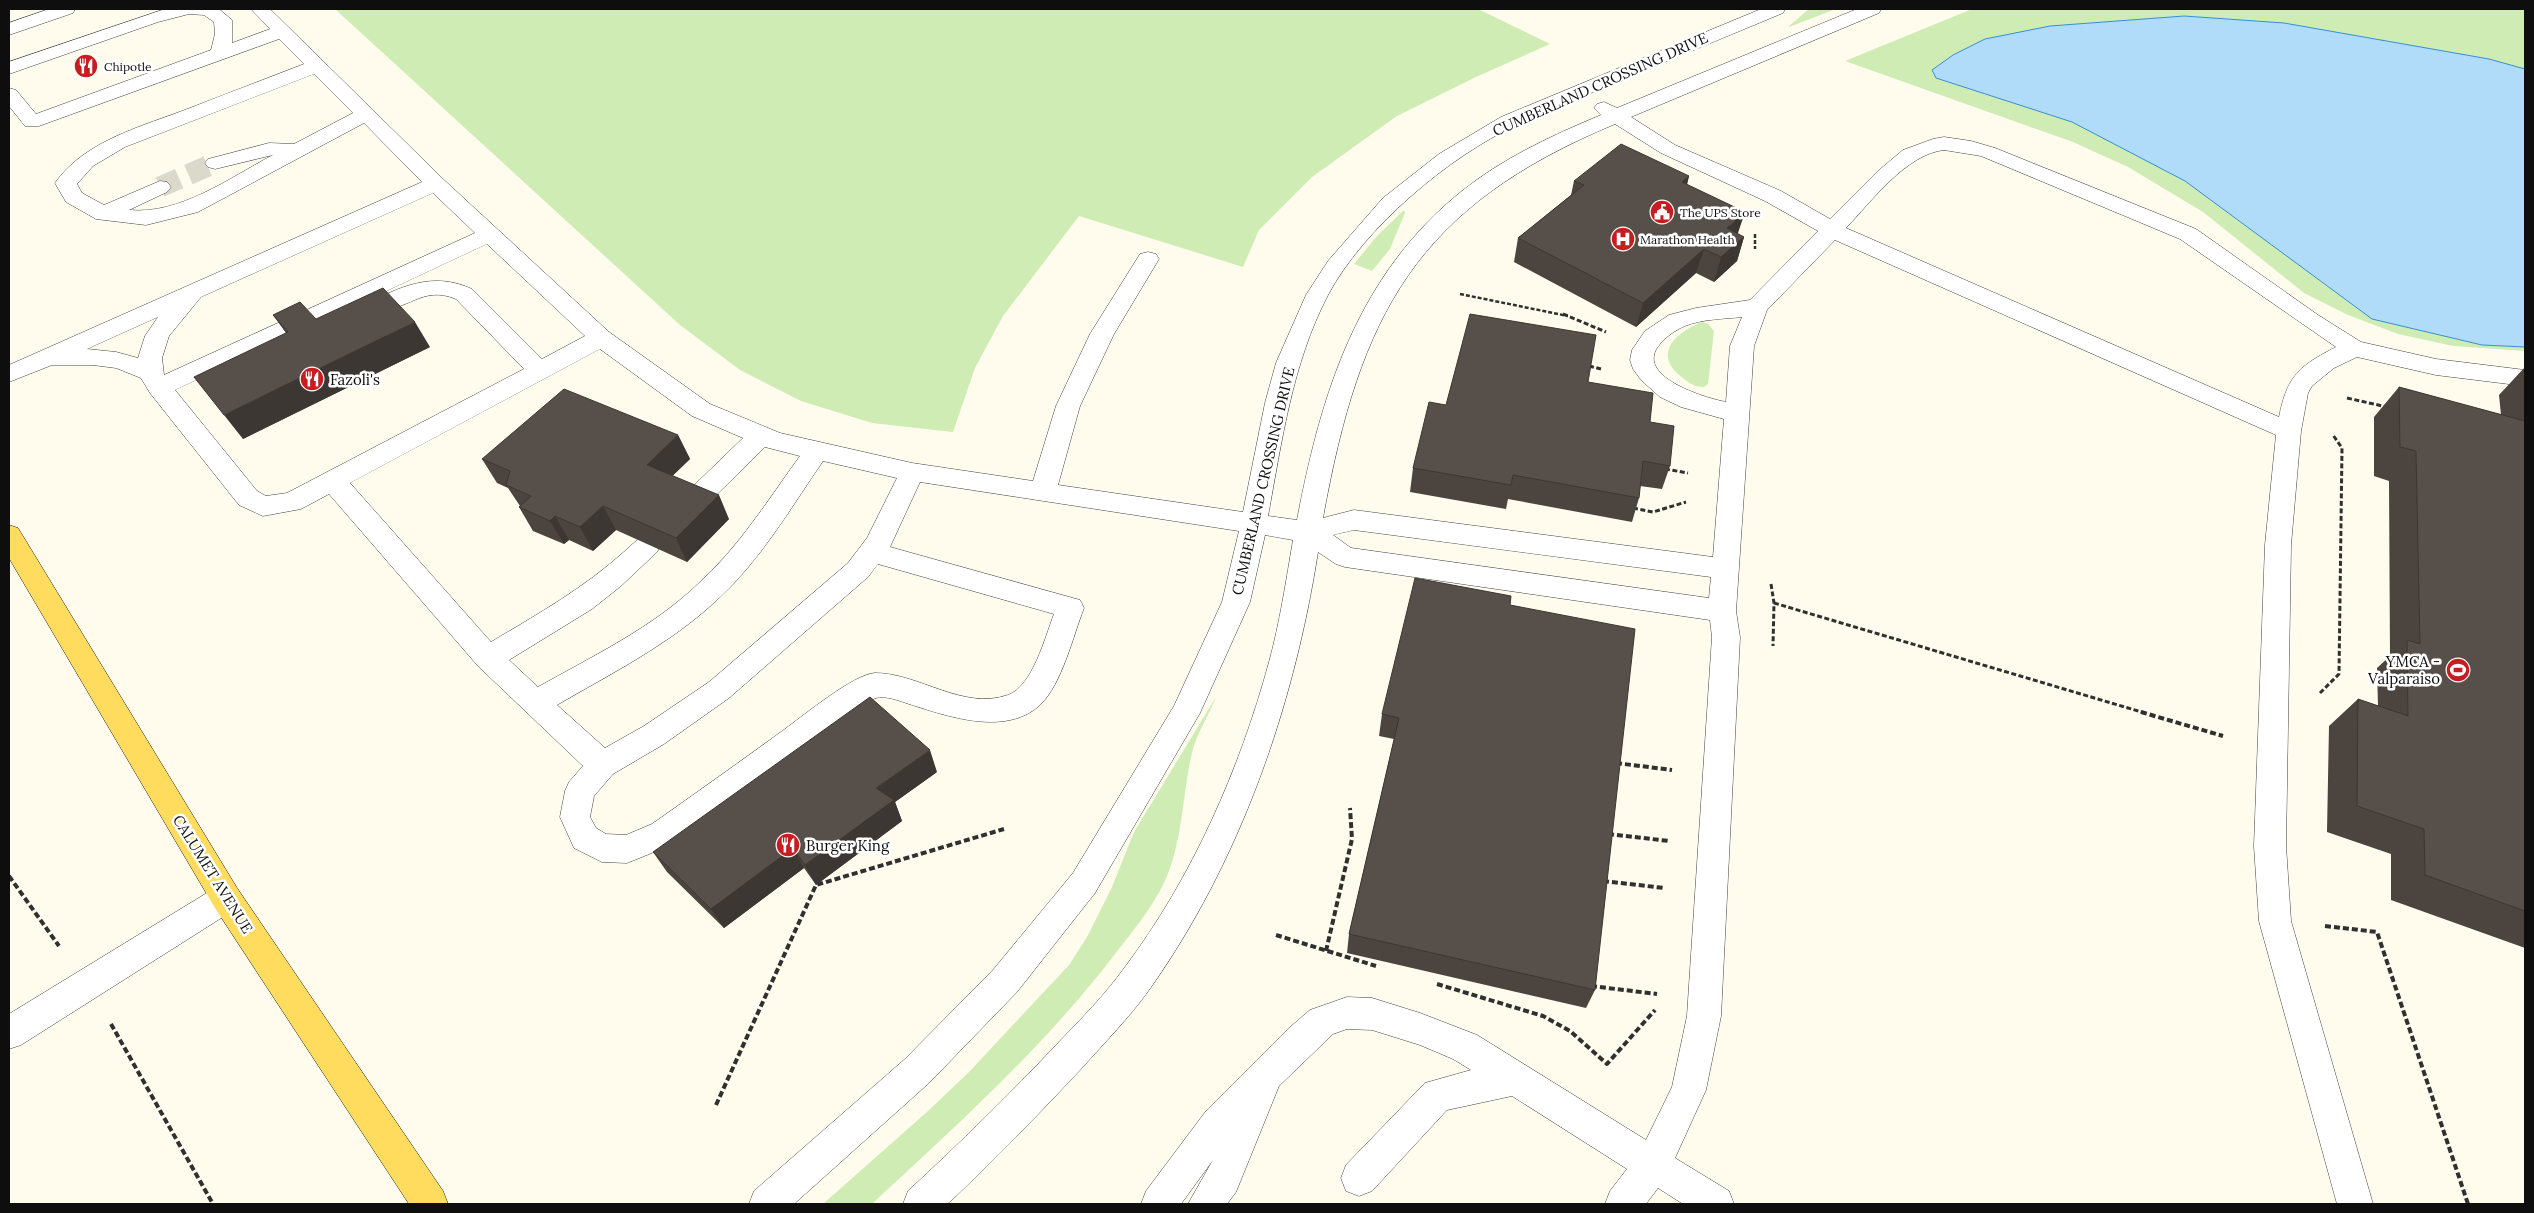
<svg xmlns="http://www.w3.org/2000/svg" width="2534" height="1213" viewBox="0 0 2534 1213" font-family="Lora,serif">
  <rect width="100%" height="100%" fill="#fffcee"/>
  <g fill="#d0ecb5">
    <path d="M335 9H1478L1550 44 1476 77 1397 116 1312 177 1259 230 1243 267 1079 216 1003 316 975 368 953 432 872 423 801 401 740 370 680 325Z"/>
    <path d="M1809 9H1836L1789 27V26Z"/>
    <path d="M1972 9H2525V69L2489 59 2284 23 2184 16 2050 26 1986 39 1953 55 1932 70 1937 78 2072 122 2185 181 2372 319 2482 345 2525 347V351L2453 346 2398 334 2348 315 2304 293 2203 212 2128 167 2073 142 1845 61Z"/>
    <path d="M1404 210 1405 213 1390 249 1372 271 1354 264 1377 236Z"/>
    <path d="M1702 322 1708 324 1714 331 1708 384 1704 387C1695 387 1690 384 1683 378 1652 355 1674 333 1702 322Z"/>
    <path d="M1216 697C1209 716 1196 734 1192 753 1182 795 1183 843 1164 883 1152 908 1132 932 1115 954 1044 1047 957 1125 872 1204H823L928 1111 969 1072 1069 965 1087 937 1112 887 1134 832Z"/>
  </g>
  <path fill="#b0dcfa" stroke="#328fd5" d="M2184 16 2284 23 2489 59 2525 69V347L2482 345 2372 319 2185 181 2072 122 1936 78 1932 70 1953 55 1985 39 2050 26Z"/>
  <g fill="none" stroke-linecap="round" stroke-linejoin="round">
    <path stroke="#dbd8cc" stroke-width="21" stroke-dasharray="21 10" stroke-linecap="butt" d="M160 187 215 163"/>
    <g stroke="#414141" stroke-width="1">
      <g id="minor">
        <path d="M49 9H75L73 13 9 35V23Z"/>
        <path d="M165 9H219L232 20V43L270 29 251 9H270L443 179 609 332 710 404 780 433 912 463 1033 481 1056 406 1090 334 1140 254 1148 252 1156 254 1159 259 1114 334 1080 406 1058 485 1243 512 1265 403 1276 363 1306 295 1328 261 1383 198 1439 154 1501 117 1761 9H1785L1783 13C1730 35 1677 57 1624 79 1589 94 1552 108 1517 125 1449 156 1363 229 1328 295 1292 364 1282 441 1268 516L1297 520C1321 394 1357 275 1462 191 1503 158 1553 135 1601 115L1594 108 1597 104 1604 102 1617 108 1857 9H1881L1879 13 1631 117 1675 145 1781 191 1830 219 1878 171 1903 150 1933 139 1944 137 1971 141 1995 148 2196 229 2318 315 2361 342 2436 359 2525 370V386L2436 375 2357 357 2334 368 2312 386 2308 393 2301 431 2291 545 2286 846 2291 921 2373 1204H2337L2259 921 2254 846 2265 545 2276 435 1835 240 1767 310 1754 346 1736 611 1740 637 1721 1016 1706 1090 1675 1158 1729 1191 1734 1204H1683L1658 1188 1646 1204H1605L1610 1191 1627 1169 1512 1096 1447 1110 1372 1191 1359 1196 1346 1191 1341 1178 1346 1165 1425 1083 1471 1070 1453 1059 1420 1045 1372 1030 1347 1029 1333 1034 1279 1086 1236 1192 1227 1204H1188L1213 1160 1181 1204H1141L1146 1191 1206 1111 1289 1028 1310 1010 1347 997 1372 998 1420 1013 1477 1035 1646 1140 1672 1087 1687 1016 1712 637 1710 620 1345 567 1336 564 1318 552C1294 706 1240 862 1149 990 1129 1018 1105 1042 1082 1068 1040 1113 998 1156 954 1198L947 1204H903L908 1191C960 1143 1010 1094 1058 1043 1081 1019 1105 995 1125 967 1192 878 1240 769 1269 662 1280 622 1286 581 1293 540L1265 535 1250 602 1200 713 1095 893 1017 992 929 1083 794 1204H749L754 1191 905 1059 993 970 1073 873 1174 706 1222 602 1239 531 920 482 890 547 1080 600 1084 608C1073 636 1062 684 1040 705 1005 737 947 716 909 704 900 701 885 695 876 698 870 700 864 704 859 707L674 844 627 863 602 862 574 848 560 817 565 791 569 782 583 766 478 666 329 494 301 509 263 516 239 505 150 393 141 378 116 368 93 365H52L9 382V365L422 182 364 123 198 212 146 225 96 219 66 202 55 183C85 140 144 126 190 108 228 93 266 79 304 64L279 39 39 126H25L9 106V88L16 90 36 114 211 50 215 34 214 22 204 15 189 14 158 22 9 74V62ZM314 74 353 113 294 144 269 143 208 159 205 163 208 167 215 169 273 155C229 178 180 215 129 210L167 192 171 187 167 182 160 181 104 205 82 193 77 184 93 166 125 147ZM1615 124 1661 153 1765 201 1818 231 1750 300 1696 308 1669 315 1645 331 1632 350 1630 360 1633 369 1641 380 1660 397 1681 407 1724 419 1713 557 1354 510 1323 518C1360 313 1416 207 1615 124ZM1944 150 1981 156 2180 239 2336 347C2299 366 2287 376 2279 417L1846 228C1871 202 1906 154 1944 150ZM433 193 475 233 164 375 162 358 169 336 201 297ZM487 244 585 336 542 359 472 289C439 274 412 282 380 297L377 302 380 307C406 314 421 284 456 299L524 369 287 493 266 496 257 491 175 390ZM158 317 145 336 138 358 116 352 87 349ZM1742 317 1730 346 1726 402C1705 398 1632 376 1660 344 1666 337 1675 330 1685 326 1702 319 1724 319 1742 317ZM600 349 692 416 743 438 683 496 679 503 683 510 692 513 701 510 765 447 800 456C768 500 739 547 698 584 652 628 593 656 538 687L509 660 592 609 621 586 657 552 661 545 657 538C642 533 636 541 625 551 584 588 538 614 491 642L350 483ZM823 461 897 478 867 538 848 563 709 682 644 726 605 748 557 705C612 673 670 644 717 600 760 561 790 509 823 461ZM1354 530 1711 577 1709 598 1351 548 1333 535ZM878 564 1054 614C1045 637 1033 686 1008 695 963 711 919 673 875 673 854 674 803 716 785 729 741 761 696 793 652 824L626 835 606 834 596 828 590 817 594 796 613 774 664 744 729 698 868 577Z"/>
        <path d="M226 883 237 888 242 898 237 908 21 1045 9 1049V1014L215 888Z"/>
      </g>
    </g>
    <g stroke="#1f1f1f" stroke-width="1">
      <path id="major" d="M9 525 18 528 237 888 443 1191 448 1204H409L215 908 9 558Z"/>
    </g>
    <g stroke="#303030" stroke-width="2.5" stroke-dasharray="4 2" stroke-linecap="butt">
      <path d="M1755 234V249"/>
      <path d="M1460 294 1568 316"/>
    </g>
    <g stroke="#303030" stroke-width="3" stroke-dasharray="5 2.5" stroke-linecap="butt">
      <path d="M1563 314 1606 332"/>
      <path d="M1589 366 1601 369"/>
      <path d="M2347 398 2387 407"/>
      <path d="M1665 469 1688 473"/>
      <path d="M1633 508 1653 512 1686 502"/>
      <path d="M1771 584 1774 603 1773 646"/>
      <path d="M1774 603 2145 713"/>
      <path d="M2320 693 2339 674 2342 448 2333 435"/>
    </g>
    <g stroke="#303030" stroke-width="4" stroke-dasharray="6 3" stroke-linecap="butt">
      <path d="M2141 712 2223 736"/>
      <path d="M1616 763 1672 770"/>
      <path d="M1608 834 1669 841"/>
      <path d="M9 876 59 946"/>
      <path d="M1603 881 1664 888"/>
      <path d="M2325 926 2377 932 2468 1204"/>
      <path d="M1276 935 1376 966"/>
      <path d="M1326 951 1352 839 1350 808"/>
      <path d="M1437 984 1543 1016 1570 1031 1607 1064 1655 1010"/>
      <path d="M1591 986 1657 994"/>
      <path d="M111 1024 213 1204"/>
      <path d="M716 1105 816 885 1004 829"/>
    </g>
    <use href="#minor" fill="#fff" fill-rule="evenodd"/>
    <use href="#major" fill="#ffdc5e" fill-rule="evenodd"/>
  </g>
  <g fill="#4b443f">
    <path d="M1689 176 1687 185 1738 234 1744 237 1737 261 1714 282 1696 273 1636 327 1514 262 1518 238 1571 195 1574 181Z"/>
    <path d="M273 315 316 319 430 347 243 439 286 333Z"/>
    <path d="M2525 367V948L2391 900V854L2327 832 2329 726 2358 699 2378 706 2377 668 2390 656 2389 481 2374 476V417L2399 387 2501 415 2499 395Z"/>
    <path d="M1588 382 1650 422 1670 466 1662 489 1640 486 1639 498 1632 522 1508 499 1506 509 1410 492 1413 468 1446 405Z"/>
    <path d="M678 435 690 459 672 476 729 519 687 562 616 530 593 551 569 540 564 544 533 531 519 507 520 506 508 488 497 483 482 459Z"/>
    <path d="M1510 605 1595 990 1586 1008 1347 953 1349 934 1394 739 1379 736 1382 714Z"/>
    <path d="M937 772 895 802 902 821 816 885 804 868 724 928 667 872 653 852Z"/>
  </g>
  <g fill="#3d3733">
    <path d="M1689 176 1682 201V182Z"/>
    <path d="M1745 212 1737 236 1727 228Z"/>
    <path d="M1744 237 1737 261 1714 282 1721 257Z"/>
    <path d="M1704 249 1696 273 1636 327 1643 303Z"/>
    <path d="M415 322 430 347 243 439 224 415Z"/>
    <path d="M678 435 690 459 659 489 647 465Z"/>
    <path d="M719 495 729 519 687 562 676 538Z"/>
    <path d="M603 506 616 530 593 551 580 527Z"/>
    <path d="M555 516 569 540 564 544 550 521Z"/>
    <path d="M930 750 937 772 895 802 902 821 816 885 805 865 876 788Z"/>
    <path d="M793 848 804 868 724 928 711 909Z"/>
  </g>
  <g fill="#574f49" stroke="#3d3733">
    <path d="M1621 144 1689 176 1682 182 1745 212 1727 228 1744 237 1721 257 1704 249 1643 303 1518 238 1584 185 1574 181Z"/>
    <path d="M383 288 415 322 224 415 194 377 288 332 273 315 300 302 316 319Z"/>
    <path d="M1470 314 1596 335 1588 382 1653 393 1650 422 1674 426 1670 466 1643 461 1639 498 1513 475 1511 485 1413 468 1429 402 1446 405Z"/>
    <path d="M2399 387 2525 421V911L2425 875 2424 829 2357 806 2358 699 2408 716 2407 640 2420 644 2416 451 2400 447Z"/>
    <path d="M564 389 678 435 647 465 719 495 676 538 603 506 580 527 555 516 550 521 519 507 531 496 506 485 510 471 482 459Z"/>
    <path d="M1415 578 1511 596 1510 605 1635 629 1595 990 1349 934 1399 718 1382 714Z"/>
    <path d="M870 697 930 750 876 788 894 800 805 865 793 848 711 909 653 852Z"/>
  </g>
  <defs>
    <g id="restaurant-disc" transform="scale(1.25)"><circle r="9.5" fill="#c61d20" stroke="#fff"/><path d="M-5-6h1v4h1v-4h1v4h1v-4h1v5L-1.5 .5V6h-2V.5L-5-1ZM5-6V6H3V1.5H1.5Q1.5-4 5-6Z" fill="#fff"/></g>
    <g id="civic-disc" transform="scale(1.25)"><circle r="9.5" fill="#c61d20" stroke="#fff"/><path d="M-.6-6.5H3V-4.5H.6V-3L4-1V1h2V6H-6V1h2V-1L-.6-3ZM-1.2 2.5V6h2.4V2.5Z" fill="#fff"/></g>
    <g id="hospital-disc" transform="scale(1.25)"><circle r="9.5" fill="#c61d20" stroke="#fff"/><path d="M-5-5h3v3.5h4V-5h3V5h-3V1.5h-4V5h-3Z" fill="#fff"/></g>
    <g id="stadium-disc" transform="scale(1.25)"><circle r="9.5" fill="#c61d20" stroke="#fff"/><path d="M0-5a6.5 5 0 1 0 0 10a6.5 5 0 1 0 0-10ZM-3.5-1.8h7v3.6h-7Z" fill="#fff"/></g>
  </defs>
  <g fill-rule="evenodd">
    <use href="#restaurant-disc" x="86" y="66"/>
    <use href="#civic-disc" x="1662" y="212"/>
    <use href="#hospital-disc" x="1623" y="239"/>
    <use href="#restaurant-disc" x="312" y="379"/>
    <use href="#stadium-disc" x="2458" y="670"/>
    <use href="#restaurant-disc" x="788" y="845"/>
  </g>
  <g text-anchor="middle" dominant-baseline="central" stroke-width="5" stroke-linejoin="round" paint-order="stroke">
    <g font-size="12" fill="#0e0e0e" stroke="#fff" text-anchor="start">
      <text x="104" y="66">Chipotle</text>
      <text x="1680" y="212">The UPS Store</text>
      <text x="1640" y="239">Marathon Health</text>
    </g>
    <g font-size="15" fill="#0e0e0e" stroke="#fff">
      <text transform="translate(1600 84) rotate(-24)">CUMBERLAND CROSSING DRIVE</text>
      <text transform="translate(1263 481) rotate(-77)">CUMBERLAND CROSSING DRIVE</text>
      <text transform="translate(213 874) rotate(58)">CALUMET AVENUE</text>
    </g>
    <g font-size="15" fill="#0e0e0e" stroke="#fff" text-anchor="start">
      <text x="330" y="379">Fazoli's</text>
      <text x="2440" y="661" text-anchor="end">YMCA -<tspan x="2440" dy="17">Valparaiso</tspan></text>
      <text x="806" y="845">Burger King</text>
    </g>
  </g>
  <rect width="2534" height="1213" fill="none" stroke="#0e0e0e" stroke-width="20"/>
</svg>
